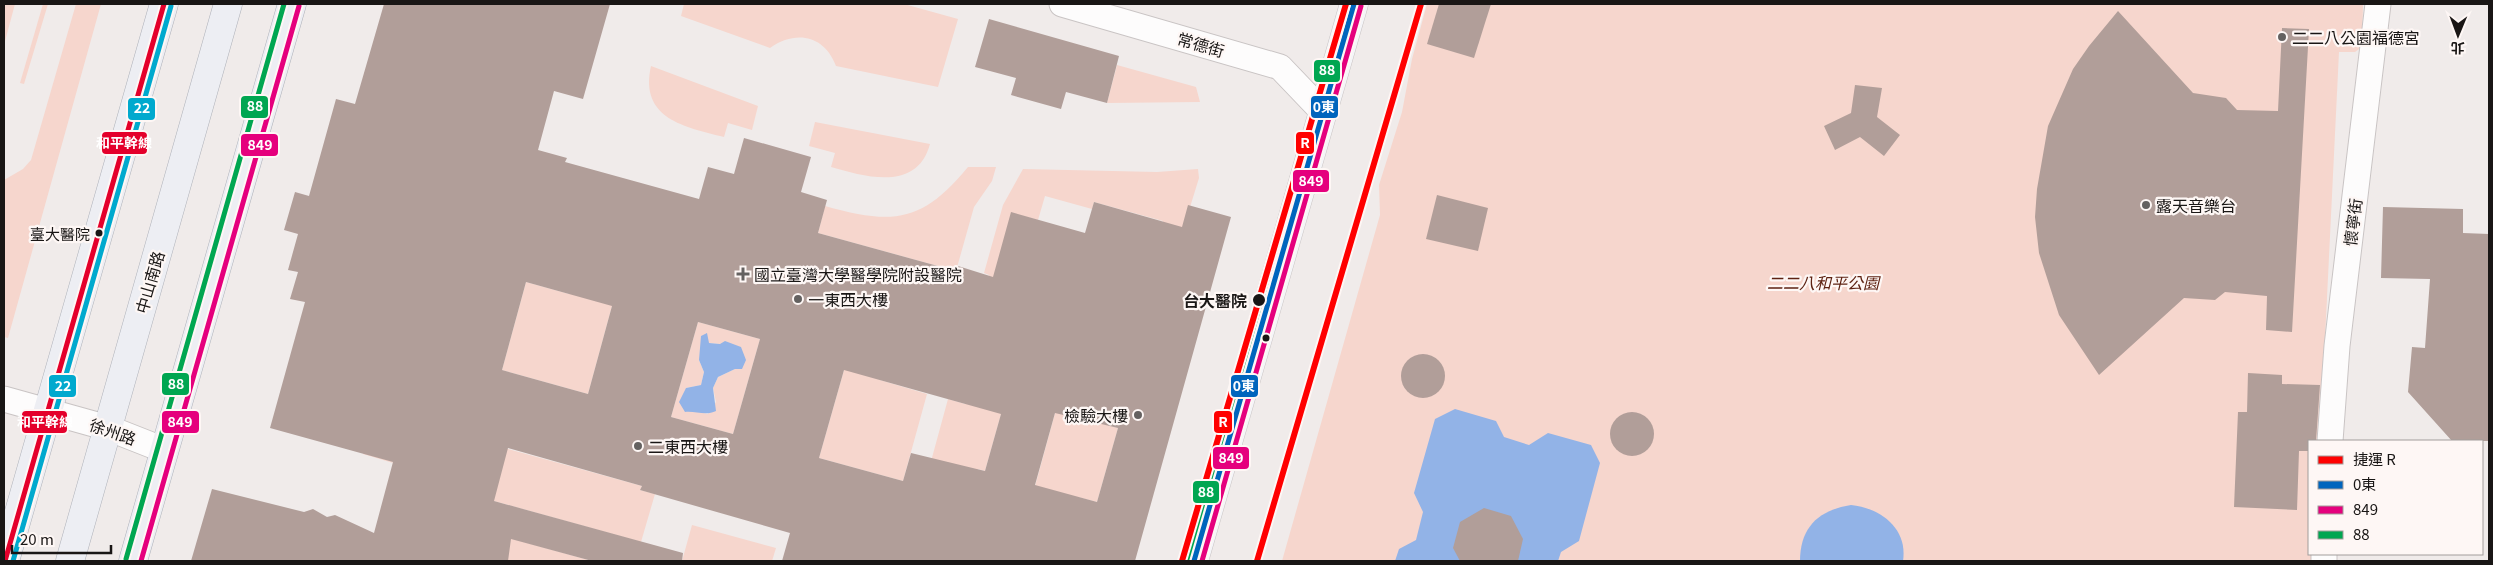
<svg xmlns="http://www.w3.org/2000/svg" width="2493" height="565" viewBox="0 0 2493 565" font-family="Georgia,'Noto Sans TC',serif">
  <rect width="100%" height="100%" fill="#f0ebea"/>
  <g fill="#f6d6cd" fill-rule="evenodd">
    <path d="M4 4H15L4 45Z"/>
    <path d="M43 4H48L24 84 20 83Z"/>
    <path d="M76 4H101L8 338 4 337V180L23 169 31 160Z"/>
    <path d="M684 4H904L958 19 938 87 836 66C824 35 796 30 770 48L681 16Z"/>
    <path d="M1427 4H2363L2362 47 2355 52H2339L2320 441H2309V554H2314V561H1282L1380 215 1379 185 1402 112 1412 59Z"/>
    <path d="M1117 65 1196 87 1200 102 1107 103Z"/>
    <path d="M651 66 758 106 752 130 728 123 724 137C685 127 639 119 651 66Z"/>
    <path d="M815 122 930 144C917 192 866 177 831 167L835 153 809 146Z"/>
    <path d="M968 167H996L992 181 974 207 956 271 818 233 825 206C893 225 922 223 968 167Z"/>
    <path d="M1023 169 1157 172 1198 169 1199 178 1170 272 1151 266 1163 221 1094 202 1092 209 1045 196 1038 220 1011 213 1005 400 985 471 978 469 980 490 960 561H955L972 500 924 487 948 399 965 404 980 305 989 275 984 273 1003 205Z"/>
    <path d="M579 261 621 273 588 394 502 370 526 282 569 294Z"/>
    <path d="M698 322 760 339 733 434 671 417ZM709 343 720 344 735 369 718 377 713 388 716 402 708 414 695 411 686 388 701 385 704 372 699 360Z"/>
    <path d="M854 335 889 345 880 380 927 394 903 481 819 458Z"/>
    <path d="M1060 395 1099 423 1118 428 1097 502 1078 497 1073 514 1031 501Z"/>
    <path d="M371 426 429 427 642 486 640 490 655 494 641 542 494 501 390 457 393 463 363 454Z"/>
    <path d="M692 525 776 548 772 561H682Z"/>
    <path d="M485 531 592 561H408L376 552Z"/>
  </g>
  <g fill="#92b3e7">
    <path d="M707 333 709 343 720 344 725 341 741 347 746 360 742 369H735L718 377 713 388 716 411C706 416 696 411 685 412L679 402 686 388 701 385 704 372 699 360 701 336Z"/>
    <path d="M1455 409 1496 421 1504 437 1529 445 1548 433 1591 445 1600 463 1579 541 1561 552 1558 561H1395L1399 549 1416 540 1423 512 1414 493 1435 419Z"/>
    <path d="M1851 505C1880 508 1908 528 1903 561H1800C1800 527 1819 510 1851 505Z"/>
  </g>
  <g fill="#b19e99" fill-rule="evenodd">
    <path d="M384 4H610L583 99 554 91 538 150 567 158 565 162 699 199 708 167 734 174 744 138 811 157 801 192 827 200 818 233 956 271 958 266 993 277 1011 212 1085 233 1094 202 1182 227 1188 205 1231 217 1135 561H782L790 533 640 490 642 486 508 448 494 501 683 553 682 561H592L511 539 508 561H191L212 489 304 512 313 509 327 517 335 515 374 533 393 462 270 428 305 302 290 299 298 272 288 270 298 234 284 230 295 192 309 196 336 99 355 104ZM526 282 612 306 588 394 502 370ZM698 322 760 339 733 434 671 417ZM844 370 1001 414 985 471 911 453 903 481 819 458ZM1055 413 1118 428 1097 502 1035 485Z"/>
    <path d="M1439 4H1491L1474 58 1427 44Z"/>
    <path d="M2118 11 2193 93 2226 98 2237 110 2278 111 2282 28 2309 29 2292 332 2266 330 2267 296 2225 292 2215 300 2184 298 2099 375 2059 315 2039 253 2035 217 2037 189 2048 126 2073 69 2089 46Z"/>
    <path d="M989 19 1119 56 1107 103 1066 92 1061 109 1011 95 1016 78 975 67Z"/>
    <path d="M1855 85 1882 88 1877 117 1900 135 1884 156 1860 137 1835 150 1824 126 1851 113Z"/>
    <path d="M1437 195 1488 208 1478 251 1426 239Z"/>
    <path d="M2383 207 2463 209V233L2489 234V441H2452L2408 392 2412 347 2425 348 2430 279 2381 278Z"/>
    <circle cx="1423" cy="376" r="22"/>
    <path d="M2248 373 2282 375V384L2320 385 2316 441H2309V451H2299L2297 510 2234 507 2238 412H2247Z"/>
    <circle cx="1632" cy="434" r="22"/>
    <path d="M1484 508 1511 516 1523 539 1518 561H1460L1453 548 1460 522Z"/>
  </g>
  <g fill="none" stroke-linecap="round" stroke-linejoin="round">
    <g stroke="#c9c4c4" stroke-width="27">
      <g id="street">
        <path d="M1062 4 1280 67 1323 112"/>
        <path d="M4 399 108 428 164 450"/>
        <path d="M2330 441 2337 346 2378 4"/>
        <path d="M2324 561V554"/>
      </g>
    </g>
    <g stroke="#c9c4c4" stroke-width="29">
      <path id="secondary" d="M1194 561 1354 4"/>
    </g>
    <g stroke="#afb2ba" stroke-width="29">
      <g id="primary">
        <path d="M5 561 164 4"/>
        <path d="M70 561 228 4"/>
        <path d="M133 561 292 4"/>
      </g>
    </g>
    <use href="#street" stroke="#fdfcfc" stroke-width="25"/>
    <use href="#secondary" stroke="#f5f5f8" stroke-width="28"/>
    <use href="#primary" stroke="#edeef3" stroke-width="28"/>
    <g stroke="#fef7f5" stroke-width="9">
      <path id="bus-1" d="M1194 561 1354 4"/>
    </g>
    <g stroke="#fef7f5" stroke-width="9">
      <g id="bus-2">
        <path d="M141 561 299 6"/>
        <path d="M1202 561 1361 6"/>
      </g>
    </g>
    <g stroke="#fef7f5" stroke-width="9">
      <g id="bus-3">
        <path d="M126 559 284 4"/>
        <path d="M1187 559 1346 4"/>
      </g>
    </g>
    <g stroke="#fef7f5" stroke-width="9">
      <path id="bus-4" d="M5 561 164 4"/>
    </g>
    <g stroke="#fef7f5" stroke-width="9">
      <path id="bus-5" d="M13 561 171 6"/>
    </g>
    <use href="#bus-1" stroke="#0065bd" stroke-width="5"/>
    <use href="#bus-2" stroke="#e5007d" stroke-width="5"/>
    <use href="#bus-3" stroke="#00a651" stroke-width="5"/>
    <use href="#bus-4" stroke="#e4002b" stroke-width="5"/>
    <use href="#bus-5" stroke="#00a9ce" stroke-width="5"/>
    <g stroke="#fef7f5" stroke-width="10">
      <g id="metro-1">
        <path d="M1182 561 1346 4"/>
        <path d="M1257 561 1421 4"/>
      </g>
    </g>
    <use href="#metro-1" stroke="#f00" stroke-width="6"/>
  </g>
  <g fill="#646160" stroke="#fef7f5" stroke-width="2">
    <circle cx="2282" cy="37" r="5"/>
    <circle cx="2146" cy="205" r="5"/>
    <path d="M740.5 266.5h5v5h5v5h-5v5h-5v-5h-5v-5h5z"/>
    <circle cx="798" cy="299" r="5"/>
    <circle cx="1138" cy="415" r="5"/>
    <circle cx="638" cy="446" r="5"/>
  </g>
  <g fill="#191615" stroke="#fef7f5" stroke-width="2">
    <circle cx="99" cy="233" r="4.5"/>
    <circle cx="1259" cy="300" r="7"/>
    <circle cx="1266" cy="338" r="4.5"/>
  </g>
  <g text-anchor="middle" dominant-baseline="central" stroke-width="4.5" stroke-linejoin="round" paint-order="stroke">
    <g font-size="15" fill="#191615" stroke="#fef7f5" text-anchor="end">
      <text x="90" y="233">臺大醫院</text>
    </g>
    <g font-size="16" fill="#191615" stroke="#fef7f5" text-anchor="start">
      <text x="2292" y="37">二二八公園福德宮</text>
      <text x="2156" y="205">露天音樂台</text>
      <text x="754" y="274">國立臺灣大學醫學院附設醫院</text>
      <text x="808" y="299">一東西大樓</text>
      <text x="1128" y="415" text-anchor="end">檢驗大樓</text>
      <text x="648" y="446">二東西大樓</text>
    </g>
    <g font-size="16" fill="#191615" stroke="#fef7f5">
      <text transform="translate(1201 44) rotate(16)">常德街</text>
      <text transform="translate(2352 222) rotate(-83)">懷寧街</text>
      <text transform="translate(149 282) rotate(-74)">中山南路</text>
      <text transform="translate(113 431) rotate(19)">徐州路</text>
    </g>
    <g font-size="16" font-style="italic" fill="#5e2212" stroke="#fef7f5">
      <text x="1823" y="282">二二八和平公園</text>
    </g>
    <g font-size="16" font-weight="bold" fill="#191615" stroke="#fef7f5" text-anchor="end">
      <text x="1247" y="300">台大醫院</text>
    </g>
  </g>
  <g stroke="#fef7f5" stroke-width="2">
    <rect x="1313" y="59" width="28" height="24" rx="5" fill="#00a651"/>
    <rect x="240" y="95" width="29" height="24" rx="5" fill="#00a651"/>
    <rect x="1310" y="95" width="29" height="24" rx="5" fill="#0065bd"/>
    <rect x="127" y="97" width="29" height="24" rx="5" fill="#00a9ce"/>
    <rect x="101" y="131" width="47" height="24" rx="5" fill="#e4002b"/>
    <rect x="1295" y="131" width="20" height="24" rx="5" fill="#f00"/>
    <rect x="240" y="133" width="39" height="24" rx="5" fill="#e5007d"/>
    <rect x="1292" y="169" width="38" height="24" rx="5" fill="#e5007d"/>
    <rect x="161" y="372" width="29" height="24" rx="5" fill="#00a651"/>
    <rect x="1230" y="374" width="29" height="24" rx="5" fill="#0065bd"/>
    <rect x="48" y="374" width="29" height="24" rx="5" fill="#00a9ce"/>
    <rect x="21" y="410" width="47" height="24" rx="5" fill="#e4002b"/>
    <rect x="1213" y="410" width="20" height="24" rx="5" fill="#f00"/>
    <rect x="161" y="410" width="39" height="24" rx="5" fill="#e5007d"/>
    <rect x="1212" y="446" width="38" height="24" rx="5" fill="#e5007d"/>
    <rect x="1192" y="480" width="28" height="24" rx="5" fill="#00a651"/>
  </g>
  <g font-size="14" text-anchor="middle" font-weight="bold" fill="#fff">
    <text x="1327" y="75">88</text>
    <text x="255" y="111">88</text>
    <text x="1324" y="112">0東</text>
    <text x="142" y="113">22</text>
    <text x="124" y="148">和平幹線</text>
    <text x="1305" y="148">R</text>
    <text x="260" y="150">849</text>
    <text x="1311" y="186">849</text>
    <text x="176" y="389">88</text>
    <text x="1244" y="391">0東</text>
    <text x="63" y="391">22</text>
    <text x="45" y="427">和平幹線</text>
    <text x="1223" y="427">R</text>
    <text x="180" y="427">849</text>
    <text x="1231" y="463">849</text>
    <text x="1206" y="497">88</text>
  </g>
  <rect width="2493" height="565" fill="none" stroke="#191615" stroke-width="10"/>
  <rect x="2308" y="440" width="175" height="115" fill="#fef7f5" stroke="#a29d9b"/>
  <rect x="2318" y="456" width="25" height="8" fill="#ff0000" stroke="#a29d9b"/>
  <text x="2353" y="465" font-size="15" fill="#191615">捷運 R</text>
  <rect x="2318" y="481" width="25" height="8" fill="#0065bd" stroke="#a29d9b"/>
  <text x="2353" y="490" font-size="15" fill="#191615">0東</text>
  <rect x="2318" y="506" width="25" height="8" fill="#e5007d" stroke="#a29d9b"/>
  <text x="2353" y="515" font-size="15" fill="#191615">849</text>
  <rect x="2318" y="531" width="25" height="8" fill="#00a651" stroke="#a29d9b"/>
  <text x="2353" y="540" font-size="15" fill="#191615">88</text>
  <g transform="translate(2458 35) rotate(181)" stroke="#fef7f5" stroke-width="4" paint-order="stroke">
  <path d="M0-4L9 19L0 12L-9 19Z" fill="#191615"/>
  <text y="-8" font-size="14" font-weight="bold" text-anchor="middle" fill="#191615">北</text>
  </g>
  <path d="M12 545v8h99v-8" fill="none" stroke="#191615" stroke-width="2.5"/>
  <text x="20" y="545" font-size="15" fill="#191615" stroke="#fef7f5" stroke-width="4" paint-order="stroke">20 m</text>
</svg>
